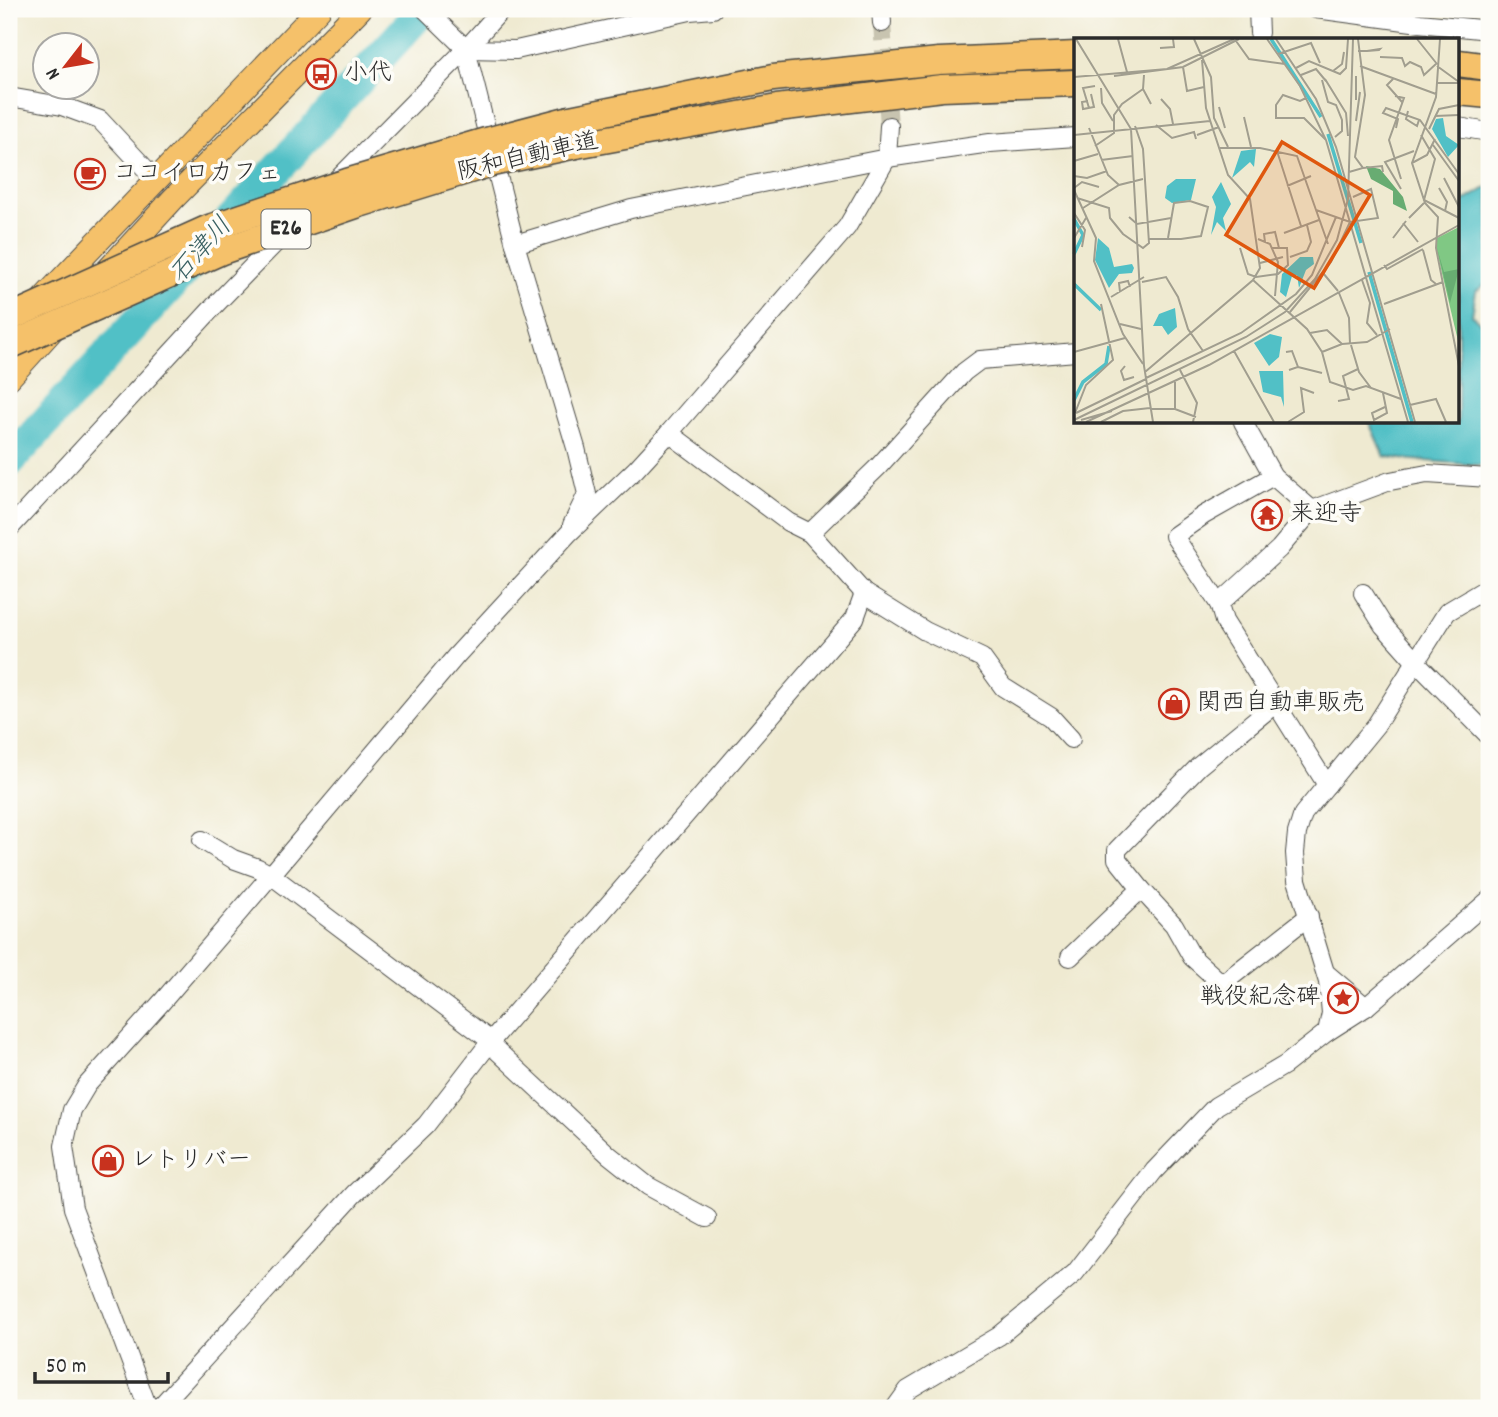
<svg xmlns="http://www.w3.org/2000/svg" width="1498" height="1417" viewBox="0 0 1498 1417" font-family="Dekko,'Klee One',sans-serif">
  <rect width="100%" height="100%" fill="#fdfcf7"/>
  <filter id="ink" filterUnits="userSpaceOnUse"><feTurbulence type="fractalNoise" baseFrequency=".0143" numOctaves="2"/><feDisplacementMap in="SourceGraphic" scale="14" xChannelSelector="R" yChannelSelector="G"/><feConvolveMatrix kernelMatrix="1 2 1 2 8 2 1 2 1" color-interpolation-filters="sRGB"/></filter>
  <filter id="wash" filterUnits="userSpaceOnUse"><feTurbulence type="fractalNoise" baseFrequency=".00686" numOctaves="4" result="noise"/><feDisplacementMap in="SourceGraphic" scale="28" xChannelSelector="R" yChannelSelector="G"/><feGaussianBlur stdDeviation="1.57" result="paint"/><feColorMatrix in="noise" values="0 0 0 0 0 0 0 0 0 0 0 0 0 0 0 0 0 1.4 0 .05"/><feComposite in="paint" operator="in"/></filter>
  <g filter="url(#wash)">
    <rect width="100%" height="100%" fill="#efead1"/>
    <path fill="#51c0c6" stroke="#3e7678" stroke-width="2" d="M1489 186V282L1476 291 1472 315 1489 331V466L1401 459 1384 456 1369 422H1458V205Z"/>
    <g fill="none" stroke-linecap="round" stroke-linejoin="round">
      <path stroke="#51c0c6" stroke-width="32" d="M9 462 424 9"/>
    </g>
  </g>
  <g filter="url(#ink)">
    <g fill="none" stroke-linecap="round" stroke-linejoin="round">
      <path stroke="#c8c4b0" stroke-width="18" stroke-dasharray="18 9" stroke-linecap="butt" d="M882 23 889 126"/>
      <g stroke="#484844" stroke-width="20">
        <g id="minor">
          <path d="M425 9 466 49 515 244 576 448 587 494 572 525"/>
          <path d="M881 9 882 23"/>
          <path d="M1258 9 1259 33"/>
          <path d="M1316 9 1420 23 1489 30"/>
          <path d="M466 49 516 50 690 11 713 9"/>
          <path d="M9 97 62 106 100 120 155 179"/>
          <path d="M1458 127 1489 132"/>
          <path d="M332 185 466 49 502 9"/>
          <path d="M515 244 631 209 887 158 990 143 1076 137"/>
          <path d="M1243 422 1273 476 1312 510"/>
          <path d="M669 433 788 522 810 533 864 593 925 631 982 658 1003 687 1051 717 1071 739"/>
          <path d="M9 529 218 302 286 232"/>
          <path d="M810 533 878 467 964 372 980 360 1076 352"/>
          <path d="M1363 593 1383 625 1416 662 1489 736"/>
          <path d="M1219 604 1174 536 1204 515 1273 476"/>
          <path d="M1276 703 1199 766 1117 850V859L1141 889 1174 925 1192 957 1222 984 1309 916"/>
          <path d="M1327 785 1224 621 1219 604 1279 549 1312 510 1390 481 1427 474 1489 478"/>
          <path d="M202 840 233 859 258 868 271 875 491 1041"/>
          <path d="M1070 957 1141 889"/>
          <path d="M1326 973 1366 1007"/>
          <path d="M1327 1032 1331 1013 1328 982 1297 880 1295 853 1297 833 1303 814 1376 725 1447 612 1489 587"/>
          <path d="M490 1044 609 1155 648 1186 707 1218"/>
          <path d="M148 1408 73 1208 64 1146 72 1110 87 1085 161 1003 271 875 456 656 569 533 636 469 669 433 847 227 887 158 889 126"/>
          <path d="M159 1408 354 1194 426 1125 491 1041 855 618 864 593"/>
          <path d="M895 1408 908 1390 999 1336 1075 1273 1154 1171 1216 1106 1285 1065 1327 1032 1366 1007 1489 900"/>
        </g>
      </g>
      <g stroke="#484844" stroke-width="25">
        <g id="major">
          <path d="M105 273 173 199 360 9"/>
          <path d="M40 302 319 9"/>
          <path d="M9 378 55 327"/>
        </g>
      </g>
      <g stroke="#484844" stroke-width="29">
        <g id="highway">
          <path d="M1458 63 1489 67"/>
          <path d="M1458 92 1489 95"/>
          <path d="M570 119 773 78 939 61 1076 55"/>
          <path d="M576 145 777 108 942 88 1076 83"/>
        </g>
      </g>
      <use href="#minor" stroke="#fff" stroke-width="18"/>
      <use href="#major" stroke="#f5c16b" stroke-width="23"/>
      <use href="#highway" stroke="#f5c16b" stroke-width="26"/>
      <g stroke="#484844" stroke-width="29" stroke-linecap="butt">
        <g id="highway-bridge">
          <path d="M9 318 209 228 347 182 486 141 570 119"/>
          <path d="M9 346 222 251 356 205 492 163 576 145"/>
        </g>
      </g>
      <use href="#highway-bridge" stroke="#f5c16b" stroke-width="26"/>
    </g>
  </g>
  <defs>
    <g id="bus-ring" transform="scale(1.575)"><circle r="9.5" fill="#fdfcf7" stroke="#c8321e" stroke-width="1.5"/><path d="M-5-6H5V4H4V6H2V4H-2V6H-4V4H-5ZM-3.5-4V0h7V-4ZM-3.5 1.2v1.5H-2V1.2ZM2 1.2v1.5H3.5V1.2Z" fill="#c8321e"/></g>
    <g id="cafe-ring" transform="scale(1.575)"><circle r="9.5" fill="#fdfcf7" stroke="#c8321e" stroke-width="1.5"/><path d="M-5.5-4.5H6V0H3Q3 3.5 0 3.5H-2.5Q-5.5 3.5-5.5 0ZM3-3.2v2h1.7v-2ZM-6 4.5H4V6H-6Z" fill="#c8321e"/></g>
    <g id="temple-ring" transform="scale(1.575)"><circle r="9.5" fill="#fdfcf7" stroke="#c8321e" stroke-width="1.5"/><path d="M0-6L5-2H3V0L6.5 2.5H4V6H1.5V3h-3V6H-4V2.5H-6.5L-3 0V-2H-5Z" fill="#c8321e"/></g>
    <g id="shop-ring" transform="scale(1.575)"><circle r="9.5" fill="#fdfcf7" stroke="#c8321e" stroke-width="1.5"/><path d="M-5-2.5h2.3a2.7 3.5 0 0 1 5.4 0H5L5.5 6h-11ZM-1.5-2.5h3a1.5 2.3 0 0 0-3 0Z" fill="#c8321e"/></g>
    <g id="sight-ring" transform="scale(1.575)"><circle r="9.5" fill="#fdfcf7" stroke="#c8321e" stroke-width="1.5"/><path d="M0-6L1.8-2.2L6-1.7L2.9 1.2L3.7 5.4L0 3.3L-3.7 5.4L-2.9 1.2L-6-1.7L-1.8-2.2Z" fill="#c8321e"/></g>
  </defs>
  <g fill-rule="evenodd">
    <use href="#bus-ring" x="321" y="74"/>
    <use href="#cafe-ring" x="90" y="174"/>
    <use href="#temple-ring" x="1267" y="515"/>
    <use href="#shop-ring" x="1174" y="704"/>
    <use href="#sight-ring" x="1343" y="998"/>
    <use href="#shop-ring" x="108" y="1161"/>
  </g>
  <g text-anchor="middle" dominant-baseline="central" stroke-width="7" stroke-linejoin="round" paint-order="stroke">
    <rect fill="#fdfcf7" stroke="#6a6a68" stroke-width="2" x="261.5" y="209.5" width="49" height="39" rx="5"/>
    <g font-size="23" font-weight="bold" fill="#2b2b2b">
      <text x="286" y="229">E26</text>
    </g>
    <g font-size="24" fill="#2b2b2b" stroke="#fdfcf7" text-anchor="start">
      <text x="344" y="74">小代</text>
      <text x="113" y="174">ココイロカフェ</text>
      <text x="1290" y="515">来迎寺</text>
      <text x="1197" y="704">関西自動車販売</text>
      <text x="1320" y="998" text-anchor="end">戦役紀念碑</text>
      <text x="131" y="1161">レトリバー</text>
    </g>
    <g font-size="24" fill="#2b2b2b" stroke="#fdfcf7">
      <text transform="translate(528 158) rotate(-13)">阪和自動車道</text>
    </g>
    <g font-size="26" font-style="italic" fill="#385f61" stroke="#fdfcf7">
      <text transform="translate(202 251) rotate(-48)">石津川</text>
    </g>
  </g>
  <g transform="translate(1074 38)">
    <rect width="385" height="385" fill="#efead1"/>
    <path d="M385 189V307L363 214V200Z" fill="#80c884"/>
    <path d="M292 128 306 131 329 159 333 173 319 166V153L297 141ZM363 210 370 234 385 231 376 265Z" fill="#68ac72"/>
    <path d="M369 80 372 98 385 107 374 119 358 91 362 81ZM182 111 180 129 176 124 158 140 167 113ZM102 141H122L117 162 98 165 91 160 93 148ZM147 144 157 166 149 180 152 193 143 184 137 197 142 169 138 159ZM24 200 35 210 40 229 58 226 60 230 58 235 45 236 35 250 21 222ZM226 219H239L240 226 232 232 225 250 223 237 218 238 212 259 206 254 208 236ZM101 270 103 289 94 297 88 288H79L85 276ZM196 296 208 299 205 319 195 328 180 305ZM185 333H209L210 369 207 359 189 354Z" fill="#51c0c6"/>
    <path fill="none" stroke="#51c0c6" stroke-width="3.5" d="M197 1 247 79M254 96 287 205M0 181 9 197 0 216M295 234 338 384M0 246 27 272M0 362 9 344 32 326 35 308"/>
    <path fill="none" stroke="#a19e8f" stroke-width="2" d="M2 1 57 91 70 328 79 384M44 1 53 34M120 1 137 39 140 80 154 109M193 1 226 48 252 102 334 384M202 1 242 61 262 109 341 384M343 1 363 26M366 1 362 59 338 125 351 165 364 179 362 210 385 328M162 3 175 21 211 26M86 10 100 9 99 1M284 13H293L305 12 306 11 293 13M204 16 237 5 246 25M306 19 328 20 331 28 336 24 347 29 350 37 363 25M286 28 362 56M363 28 385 44M109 29 113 53 130 49M222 30 235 23 266 36 272 30 274 1M259 33 268 26 270 14M70 37 69 51 77 66M227 37 242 31 252 43M40 38 109 29 165 1M0 39 93 31 160 1M251 41 272 75 274 98M319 41 313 47 328 64M248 42 254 64 262 67 268 82V93L261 99M363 45H385M27 50 28 65 39 83M321 58 330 60 315 102 327 141M232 60 226 63 209 57 202 67V80H230L252 102M87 61 96 71 99 86M282 62V38M14 63 8 64 9 71 20 69 17 56M145 69 151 90M15 70 9 50 21 48M334 73 332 81 343 88 345 82M361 78 385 77M170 79 177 109M282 83 286 54M82 87 98 100 120 94 122 101M15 90 34 137 45 147M322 90 324 81 309 75 312 70 346 82 385 136M355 91 365 71 385 67M0 97 136 83M123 97 145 89M347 97 361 121 350 162 385 180M359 107 385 143M21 108 40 95V77L48 66 69 51M146 110H186L223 118 254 206M203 113 227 188M27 122 59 118M0 123 24 116M338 125 353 117 361 101M289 130 308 128 309 134M275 134 289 130 281 119 291 57 284 1M0 138 13 140 33 133M370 140 385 169M213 148 237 138M0 150 8 144 25 149M365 150 373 164 371 173M327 151 311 124 340 113M0 152 22 200 20 223 49 296 69 326M3 160 35 170 36 180 49 196 69 210 75 205 69 111 61 88M9 170 45 147 69 141M242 172 276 184 304 180 297 151 279 159M0 175 11 192 8 209M55 179 63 186 97 180M335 180 350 165M329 185 344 204M210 195 245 182M0 200 12 180M319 200 332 183M75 201H107L127 198 134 169 116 163 100 165 94 200M184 201 196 206 204 224 201 258M191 204 190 196 201 194 205 210M166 210 174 236 182 239 204 236 214 227 213 210H198M349 212 357 242 362 246M216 219 233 213 237 204 233 187M186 225 209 219M310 227 313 231 349 211M249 235 264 253M179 242 233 291 248 314 256 344 279 352 292 348 327 361M288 242 296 265 293 285 303 297M68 244 92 239 104 259 114 291 129 313M46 254 45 245 54 243 56 249M265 255 275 280 276 306M37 259 70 239M310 266 369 244M216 274 257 224 276 184M46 286 67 291M236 295 253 292 268 306M277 307 285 334 297 350M160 313 200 384M0 314 51 300M212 314 218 313 224 329 215 332M248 314 268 306 293 304 316 291M51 328 47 333 50 342 60 339M224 329 248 335M106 332 123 365 119 384M71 334 179 242 186 230 176 161 154 137 132 70 128 22M72 340 167 295 222 256 238 237 262 179M101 344V372M309 355 313 375 300 382 298 375 311 369M264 363 275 361 269 338 284 331M336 367 362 361 372 384M76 371H101L122 379M1 375 12 347 39 322 27 266M2 375 72 341M0 382 172 299 211 274 241 241 263 202 274 161 279 1M7 382 38 373M12 384 135 327 385 187M27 384 49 373 76 370M214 384 230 374 227 350 240 355"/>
    <path fill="#df570e" fill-opacity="0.15" stroke="#df570e" stroke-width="3.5" d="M208 104 296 157 240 250 152 197Z"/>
    <rect width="385" height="385" fill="none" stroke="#2b2b2b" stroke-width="3.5"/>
  </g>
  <rect width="1498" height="1417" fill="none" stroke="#fdfcf7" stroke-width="35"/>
  <g transform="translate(66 66) rotate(239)"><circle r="33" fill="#fdfcf7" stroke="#a9a8a5" stroke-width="2"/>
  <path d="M0-5L12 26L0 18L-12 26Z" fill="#c8321e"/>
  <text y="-10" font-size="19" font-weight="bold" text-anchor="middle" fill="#2b2b2b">N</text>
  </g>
  <path d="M35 1372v10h133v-10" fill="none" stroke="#2b2b2b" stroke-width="3.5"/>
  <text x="46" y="1372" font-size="21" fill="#2b2b2b" stroke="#fdfcf7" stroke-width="5" paint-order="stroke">50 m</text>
</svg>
